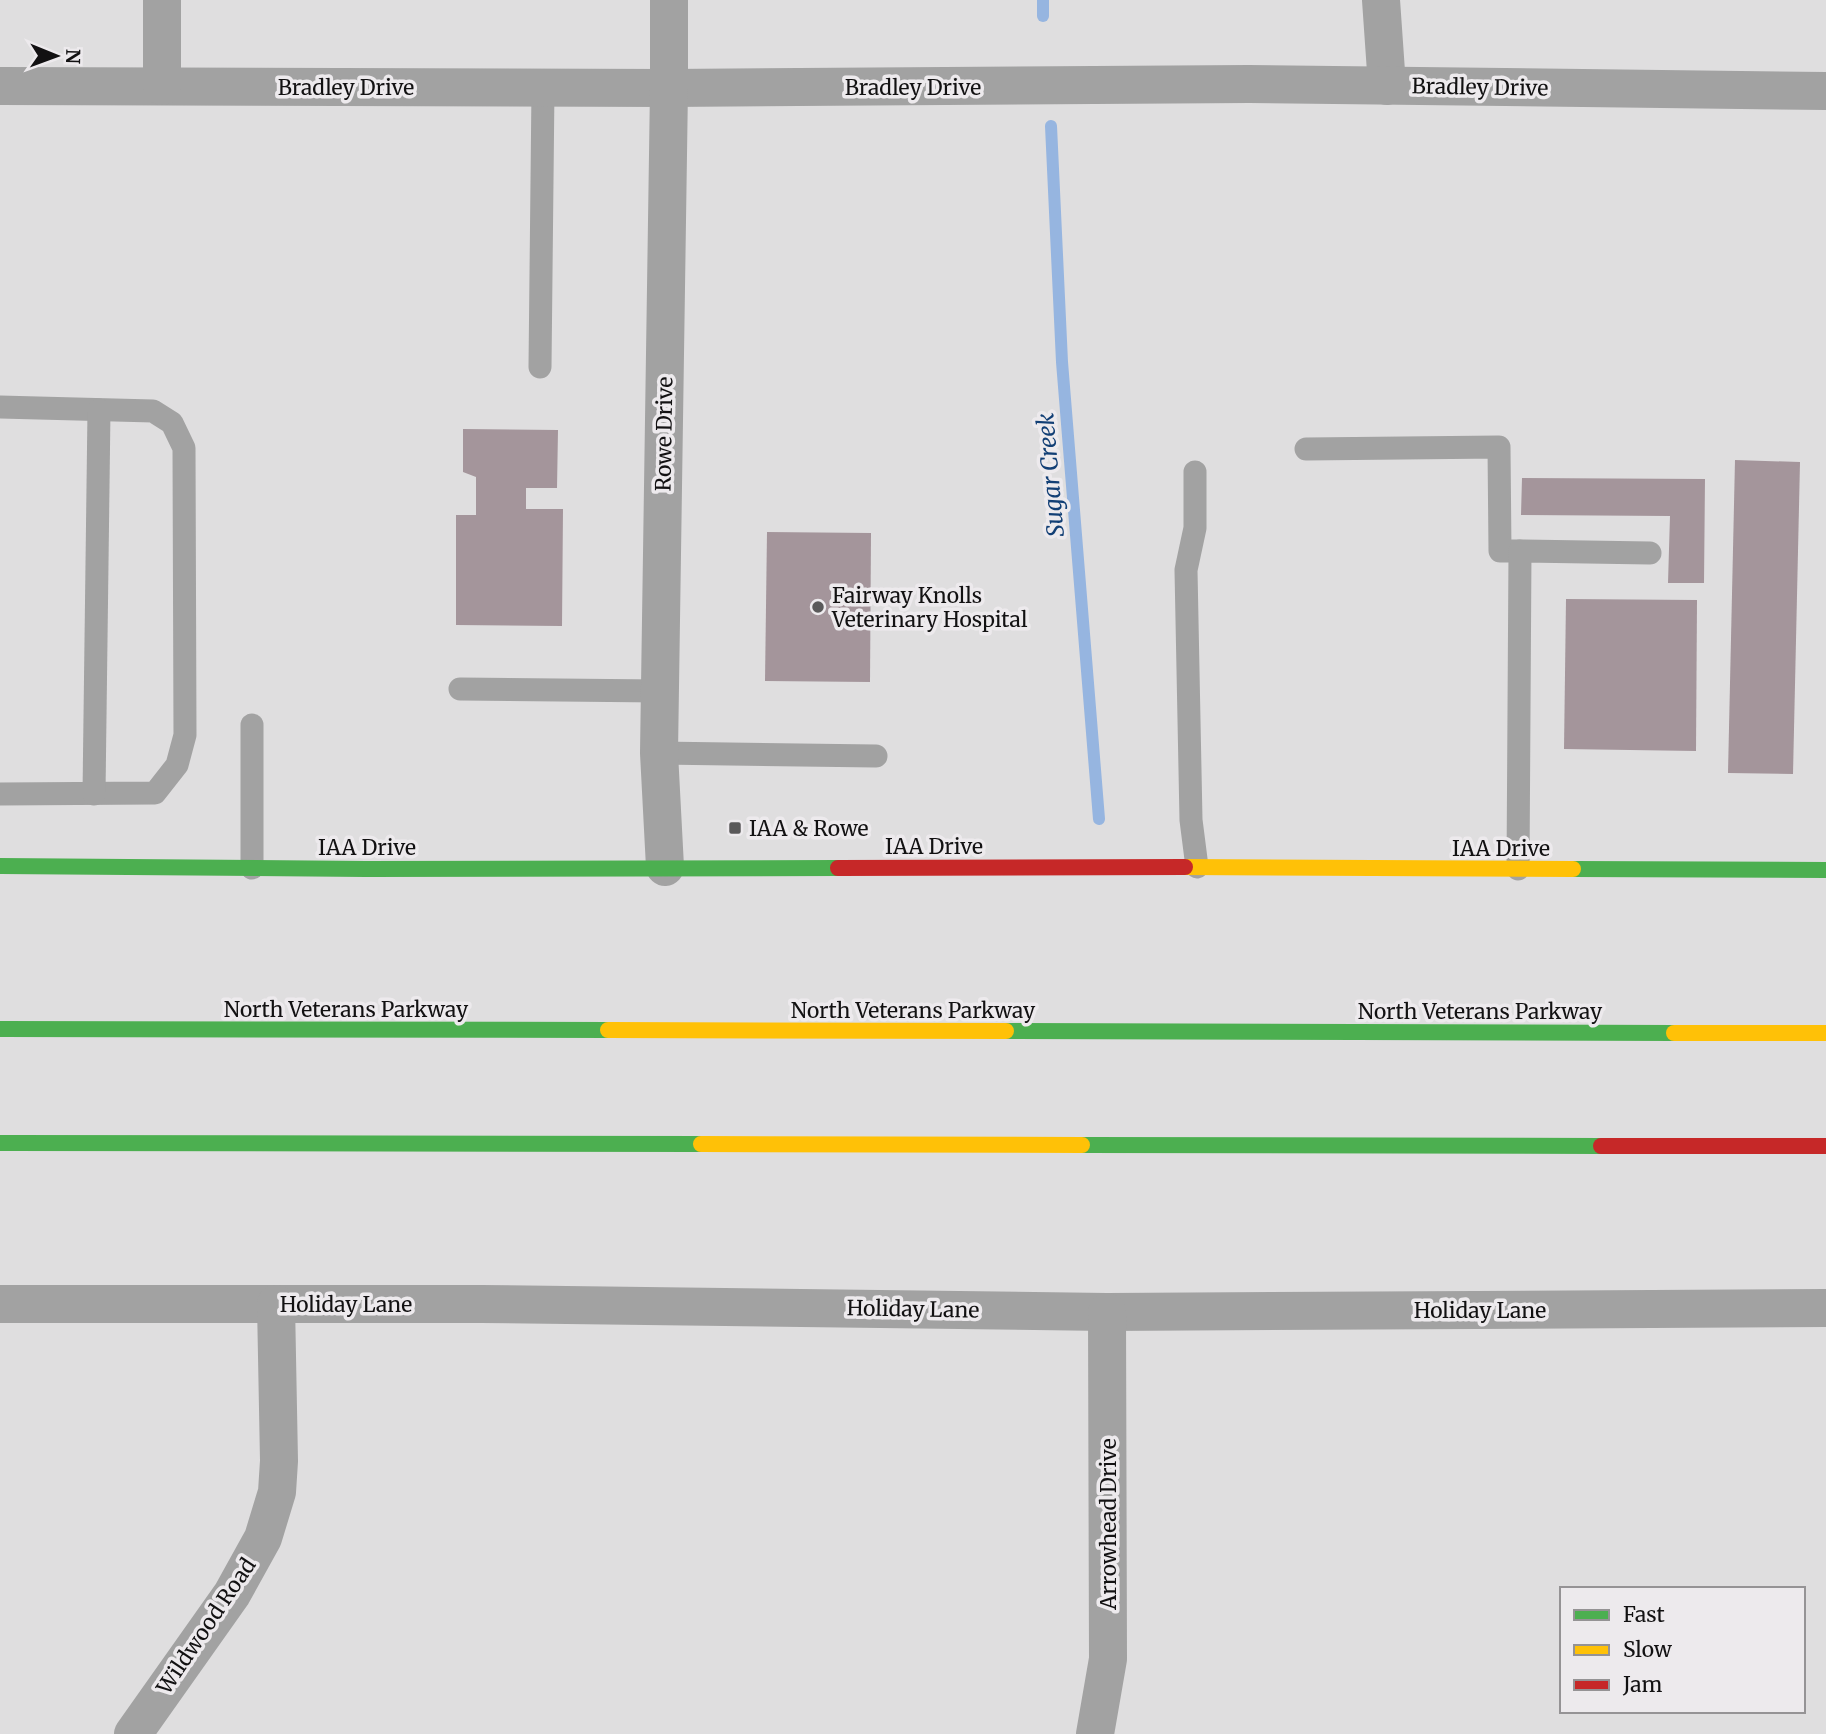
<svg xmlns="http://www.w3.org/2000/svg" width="1826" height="1734" viewBox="0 0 1826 1734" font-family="Merriweather,serif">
  <rect width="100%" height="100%" fill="#dfdedf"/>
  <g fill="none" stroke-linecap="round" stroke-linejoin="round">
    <g stroke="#96b5e0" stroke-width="12">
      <path d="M1043 16V0"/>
      <path d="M1051 126 1062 362 1099 819"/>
    </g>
  </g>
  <g fill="#a4959b">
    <path d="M463 429 558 430 557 488H526V509H563L562 626 456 625V515H476V477L463 472Z"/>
    <path d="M1735 460 1800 462 1793 774 1728 773Z"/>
    <path d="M1522 478 1705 479 1704 583H1668L1670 516 1521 515Z"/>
    <path d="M767 532 871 533 870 682 765 681Z"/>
    <path d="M1566 599 1697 600 1696 751 1564 749Z"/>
  </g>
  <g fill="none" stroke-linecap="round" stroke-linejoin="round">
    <g stroke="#a2a2a2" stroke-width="23">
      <path d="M540 367 543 88"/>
      <path d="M0 407 153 411 172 423 184 448 185 735 177 765 155 793 0 794"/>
      <path d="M1306 449 1499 447 1500 551H1520"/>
      <path d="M1195 472V528L1186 570 1191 820 1197 867"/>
      <path d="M460 689 660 691"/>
      <path d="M252 725V868"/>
      <path d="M659 753 876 756"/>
      <path d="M94 794 99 410"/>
      <path d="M1518 869 1520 551 1650 553"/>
    </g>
    <g stroke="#a2a2a2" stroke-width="38">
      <path d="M1381 0 1387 86"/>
      <path d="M0 86 669 88 1249 84 1826 91"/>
      <path d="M162 86V0"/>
      <path d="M665 867 659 753 669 88V0"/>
      <path d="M0 1304H481L1107 1312 1826 1308"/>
      <path d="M133 1734 232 1594 263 1538 277 1492 279 1461 276 1304"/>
      <path d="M1095 1734 1108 1659 1107 1312"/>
    </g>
    <g stroke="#4caf50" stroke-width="16">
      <path d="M0 866 366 869 838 868"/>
      <path d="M1573 869 1826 870"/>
      <path d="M0 1029 608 1030"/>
      <path d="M1006 1031 1674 1033"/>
      <path d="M0 1143 701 1144"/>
      <path d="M1082 1145 1601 1146"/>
    </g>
    <g stroke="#ffc107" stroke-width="16">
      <path d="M1185 867 1573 869"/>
      <path d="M608 1030 1006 1031"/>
      <path d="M1674 1033H1826"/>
      <path d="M701 1144 1082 1145"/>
    </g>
    <g stroke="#c62828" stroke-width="16">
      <path d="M838 868 1185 867"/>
      <path d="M1601 1146H1826"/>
    </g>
  </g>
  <g fill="#5a595a" stroke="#edeaed" stroke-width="2.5">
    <circle cx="818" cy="607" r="7"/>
    <rect x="728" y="821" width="14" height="14" rx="3.5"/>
  </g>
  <g text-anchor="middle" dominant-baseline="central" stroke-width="7" stroke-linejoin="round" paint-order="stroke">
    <g font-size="21" fill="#121112" stroke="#edeaed">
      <text x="346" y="87">Bradley Drive</text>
      <text x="913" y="87">Bradley Drive</text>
      <text transform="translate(1480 87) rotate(1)">Bradley Drive</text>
      <text transform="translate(664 434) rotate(-89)">Rowe Drive</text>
      <text x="934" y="846">IAA Drive</text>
      <text x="367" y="847">IAA Drive</text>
      <text x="1501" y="848">IAA Drive</text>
      <text x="346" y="1009">North Veterans Parkway</text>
      <text x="913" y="1010">North Veterans Parkway</text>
      <text x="1480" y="1011">North Veterans Parkway</text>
      <text x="346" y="1304">Holiday Lane</text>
      <text transform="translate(913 1309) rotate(1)">Holiday Lane</text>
      <text x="1480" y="1310">Holiday Lane</text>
      <text transform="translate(1108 1524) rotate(-90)">Arrowhead Drive</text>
      <text transform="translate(206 1626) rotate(-56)">Wildwood Road</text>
    </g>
    <g font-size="21" fill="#121112" stroke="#edeaed" text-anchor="start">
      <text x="832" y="595">Fairway Knolls<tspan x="832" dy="24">Veterinary Hospital</tspan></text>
      <text x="749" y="828">IAA &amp; Rowe</text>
    </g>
    <g font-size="23" font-style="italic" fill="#123f75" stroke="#edeaed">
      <text transform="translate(1050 475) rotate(-95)">Sugar Creek</text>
    </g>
  </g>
  <rect x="1560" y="1587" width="245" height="126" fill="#edeaed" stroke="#959395" stroke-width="2"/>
  <rect x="1574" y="1610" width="35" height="10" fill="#4caf50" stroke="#959395" stroke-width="2"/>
  <text x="1623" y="1622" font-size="21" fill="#121112">Fast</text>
  <rect x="1574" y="1645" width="35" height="10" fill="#ffc107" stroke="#959395" stroke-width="2"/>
  <text x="1623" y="1657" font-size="21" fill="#121112">Slow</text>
  <rect x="1574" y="1680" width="35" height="10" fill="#c62828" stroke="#959395" stroke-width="2"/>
  <text x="1623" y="1692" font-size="21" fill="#121112">Jam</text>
  <g transform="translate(56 56) rotate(91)" stroke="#edeaed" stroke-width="5" paint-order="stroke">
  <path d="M0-5L12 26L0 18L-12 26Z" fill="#121112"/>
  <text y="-10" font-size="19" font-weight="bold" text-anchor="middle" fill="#121112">N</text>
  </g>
</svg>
